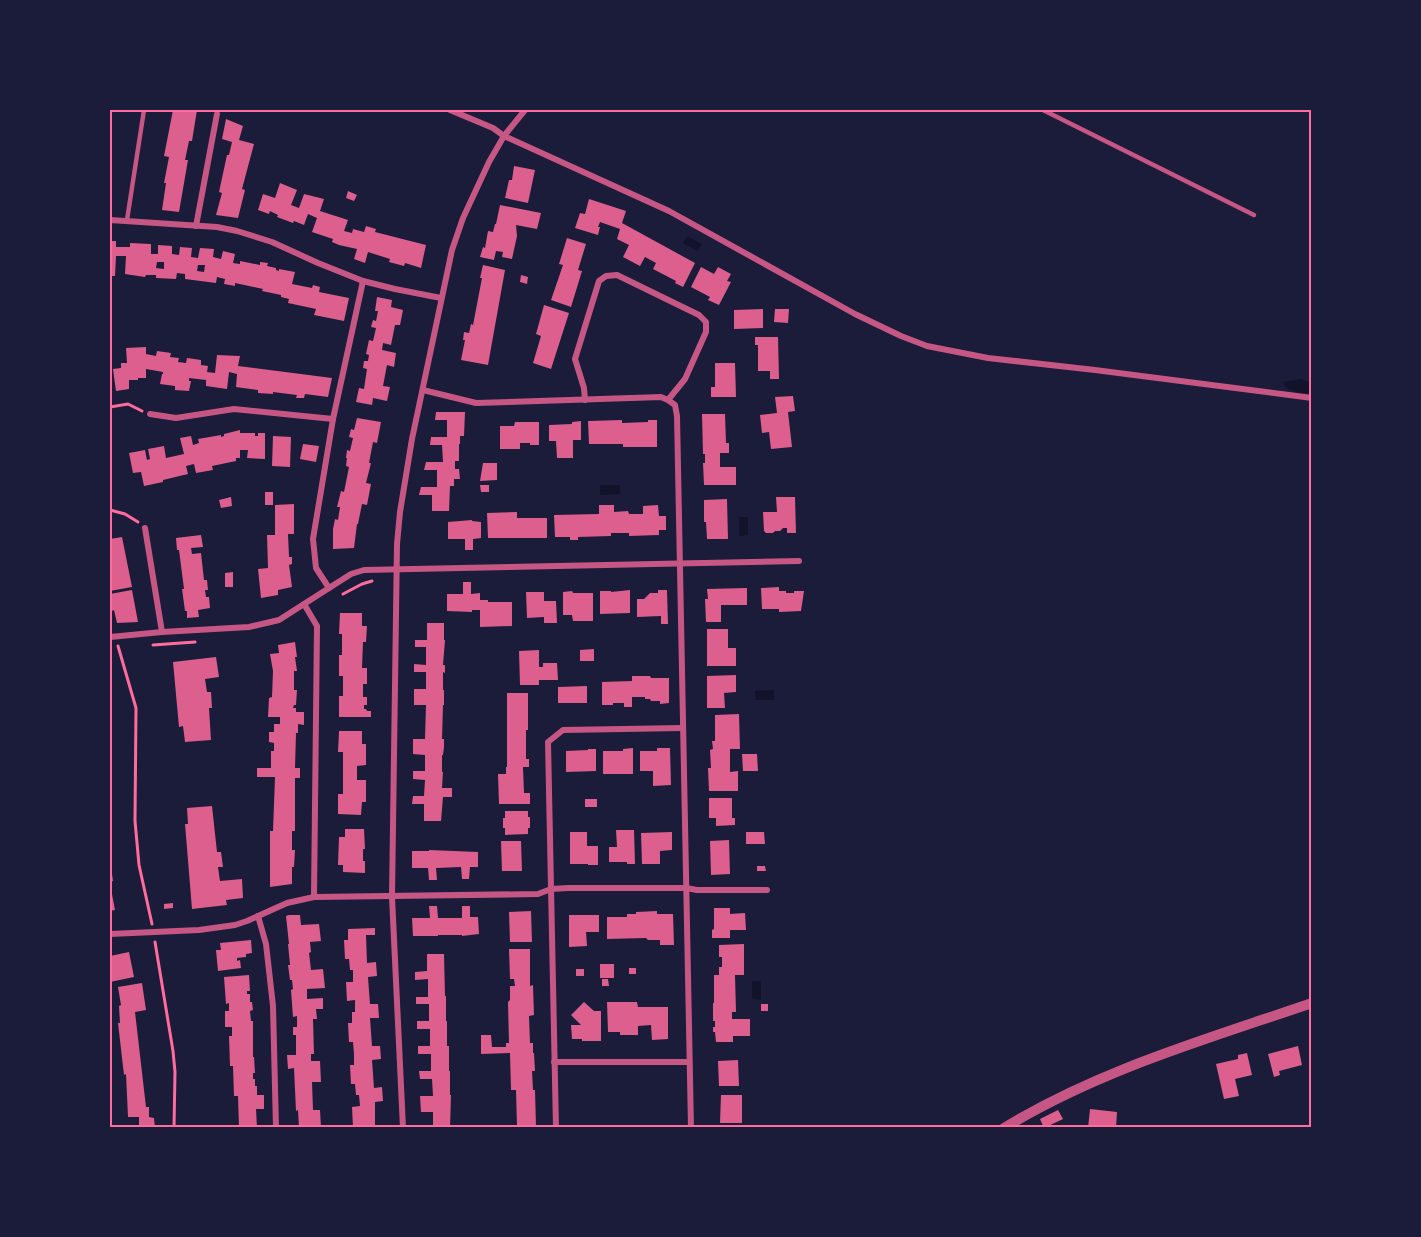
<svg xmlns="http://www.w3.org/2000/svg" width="1421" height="1237" viewBox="0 0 1421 1237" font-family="Mulish,sans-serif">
  <rect width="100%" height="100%" fill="#1b1b3a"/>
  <g fill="#12122b">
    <path d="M687 236 702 244 698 251 683 243Z"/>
    <path d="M1301 379 1311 383V392C1303 395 1293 391 1286 388L1283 382Z"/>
    <path d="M600 485H620V494L600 495Z"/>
    <path d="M739 517H748V535L739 536Z"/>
    <path d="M774 690V700H756L755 691Z"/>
    <path d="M752 981H761V1000L752 999Z"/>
  </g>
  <g fill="#dd5f8e" fill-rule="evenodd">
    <path d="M173 110H197L192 141H189L185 160H188L179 212 162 210 166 183H164L169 157 164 156Z"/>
    <path d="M226 119 243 126 239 140 254 144 242 189 245 190 238 218 216 215 222 193 219 192 227 155H229L232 142 222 139Z"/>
    <path d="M514 166 535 170 528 203 505 198 509 180H512Z"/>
    <path d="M280 183 297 190 291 205 299 208 304 194 324 199 320 211 348 220 344 231 352 233 353 229 364 232 366 226 376 229 375 232 426 245 421 268 405 263 404 266 389 262 390 259 368 252 365 263 354 259 357 249 339 245 332 242 333 239 312 232 317 218 308 214 304 225 294 221 293 223 277 217 278 215 270 211 269 214 258 210 263 194 275 198Z"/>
    <path d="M348 191 357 195 354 201 346 198Z"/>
    <path d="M589 199 626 211 622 223 695 263 683 287 675 283 676 281 653 269 656 263 645 257 640 266 623 257 629 245 617 239 620 229 600 222 598 227H600L598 235 575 228 580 213 585 214Z"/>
    <path d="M500 205 541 213 537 229 516 225 517 236 512 259 502 257 503 252 496 251 494 260 480 257 483 247 485 248 488 231 493 232 495 224H496Z"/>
    <path d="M567 238 586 244 578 270 582 271 571 307 551 300 563 265 559 264Z"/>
    <path d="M110 241H116V247H130V243L151 244V254H158V245L172 246V254L179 255 180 247 192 248 191 257 198 258 200 248 214 249 213 257 221 259 223 251 235 254 233 263 240 264V261L260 265V262L268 263 267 266 276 268V270L279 271V269L295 272 292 284 312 288 313 285 320 287 319 292 349 298 344 321 314 315 316 309 288 303 289 299 281 297V295L262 291 263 289 235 283V286L224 284 225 279 217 277 216 283 185 279V274L177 273 176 279 156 278V275H146L145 277 125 274 126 256H116L115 276H110ZM157 262H164V269L156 268ZM198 265H205L204 272 197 271Z"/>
    <path d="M483 265 505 270 488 365 461 360 465 340H463L464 332 469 333 471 324 473 325 482 278H480Z"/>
    <path d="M701 267 714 274 718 267 731 274 727 281 731 282 719 305 708 300 710 297 691 287Z"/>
    <path d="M521 275 528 277 527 284 520 282Z"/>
    <path d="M377 297 392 300 391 307 403 310 400 325H395L391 345 383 343 382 350 396 353 394 367 387 365 383 386 390 387 387 401 373 398 372 405 356 402 359 388 364 389 365 382 367 369 363 368 364 361H368L369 355 366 354 369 340 373 341 376 328 371 327 373 320 376 321 378 311H375Z"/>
    <path d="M544 305 569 313 551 369 533 363 541 336 536 334Z"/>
    <path d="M763 309V328L734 329V310Z"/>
    <path d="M775 309H789L788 323 774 322Z"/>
    <path d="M755 337H778L779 379H770V371H758V345H755Z"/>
    <path d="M146 347V354L156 356 157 351 171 353 170 357 179 358 178 362 186 363 187 358 201 360V365L208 366 207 372 215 373 217 355 240 356 238 366 332 378 328 397 305 394 304 398H296L297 395 273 392V394L258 393V390L236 387 237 374 229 372 227 389 206 386V380L189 378V381H191L189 391 175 390V386L160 384 162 374H163V372L146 369V378H138V380H129V389L116 391 113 369 121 368V363H127L126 348Z"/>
    <path d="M715 363H735L736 397H711V387H715Z"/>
    <path d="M793 396 795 411 788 412 792 447 771 449 769 432 762 433 760 415 777 413 775 397Z"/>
    <path d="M436 412H465L464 436H460V444H459V461H455V469H459L460 479H454V486H450L449 511H432V495H419L421 487H437V470H424L426 462H443L442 445H430L431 437H447V420H435Z"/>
    <path d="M702 414H725L726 443H729V453H720V467H736V485H704L703 463H705V454H703Z"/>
    <path d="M357 418 381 422 377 443 373 442 369 463H371L366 483 371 484 367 505 362 504 358 524H357L354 548 333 549V529L335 519 338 520 340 507H337L341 491 344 492 349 467 346 466 347 458H346L347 450 350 451 353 438 349 437 351 429 354 430Z"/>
    <path d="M622 420V423L648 422V420H657V447H623V444H589L588 421Z"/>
    <path d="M581 421V440H573V458H557L556 441H549V425L572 424V422Z"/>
    <path d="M515 422H539V445H530V443H520V449H500V426H514Z"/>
    <path d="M240 430V433H255V436H258V433H265V459L247 458 248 450H240V458H236V461L212 466 213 470 196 473 194 464 186 466 188 474 163 480V482L144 486 141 472 133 473 129 453 145 450 147 460 150 459 148 449 164 446 166 458 184 454 180 438 191 436 193 445 199 443 198 439 221 435V437L224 436V434Z"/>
    <path d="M273 436 291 437 290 467 272 466Z"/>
    <path d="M303 444 319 446 316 462 300 459Z"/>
    <path d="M483 463H497V480L480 481Z"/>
    <path d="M480 485H489V492H481Z"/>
    <rect x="265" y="492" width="8" height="13"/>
    <path d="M231 497 232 506 221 508 219 500Z"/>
    <path d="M776 497H795L796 533H787V528H783L780 531H775L773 533H766L764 531 763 512H777Z"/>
    <path d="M727 499 728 539H707L706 522H704V500Z"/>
    <path d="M294 504V534H288L289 557H292V564L289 565 292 587 278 590V595L261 598 258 569 268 568 267 535H275V505Z"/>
    <path d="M599 505H614V512L628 511 629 514H643V506L658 505 659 516H666V530H659V535L629 536V533H611V536L578 537V540H570V537H555L554 515 599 514Z"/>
    <path d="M517 512V518H547V538H488L487 513Z"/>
    <path d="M472 520V521L481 522V538L473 539V550H465V539H448V522Z"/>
    <path d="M201 535 203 547 191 548 192 554 201 553 204 580H207L208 590H205L206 597H209L210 608 198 610 199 617 187 618V611H185L182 589H184L179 550H177L176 538Z"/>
    <path d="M122 537 132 587 110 591V539Z"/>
    <path d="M233 572V587H225V573Z"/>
    <path d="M463 582H471V594L480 593V600H488V602H512V626L480 627V610H472V612L447 611V594H463Z"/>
    <path d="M779 587V591H786V593H794V591H804L801 611 779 612V609H762L761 588Z"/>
    <path d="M747 588V605H721V622H706L705 599H708L707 589Z"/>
    <path d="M132 590 138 622 117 623 114 610 112 611 110 594Z"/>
    <path d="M630 590V613L600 614V591H611V592Z"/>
    <path d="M658 590H667L668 624H661V616L637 617V599H644L650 593H658Z"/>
    <path d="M572 591 573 593H593V621H573L572 615H563V592Z"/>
    <path d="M526 592H544V601H556L557 623H544V617L527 618Z"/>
    <path d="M340 613H362V626H367L366 642H363L362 668H367V684H363V697H367V705H364V709H366L367 711H371V717H339V696H343V676H339V655H342V634H339Z"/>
    <path d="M427 623H444V640H445L443 665H445V673L443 672V690H444V705H443L442 739H444V747L443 755H442V772H443L442 788H452V797H443L441 821H424V804H412L413 796H424L425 780 413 779V771H425V755L413 754V739H425L426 705H414V689H426V672H414V664L426 665V647H415V640H427Z"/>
    <path d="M707 629H728V648H736V666H707Z"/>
    <path d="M295 642 297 657H295L297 671H294V690H297L296 705H294L293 708H296V712H304V725L298 724V733H296L295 768H300V778H295V831H292V850H295L294 867H292V884L270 887V831H273L275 777H257V768H271V751H274V743L269 742V732H274V724H280V717H268L269 698 272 697 273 671 270 654 279 653 278 645Z"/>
    <path d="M594 649V661H580V650Z"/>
    <path d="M539 650V667H543V663H557L558 680H539V685H520L519 651Z"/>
    <path d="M216 657 219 677 205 679 207 692H211L212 708H209L211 740 185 742 183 726 179 727 173 662Z"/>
    <path d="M736 675V692L724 693 725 708H707V676Z"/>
    <path d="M632 676H650L651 678H669V703L660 704V701H651L650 699H645V697H632V707H624V703H613V705H602V682L632 681Z"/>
    <path d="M587 686V703H558V687Z"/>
    <path d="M507 693H528V730H526V759H529V767H523L524 793H530V804H499L498 774H506V767H507Z"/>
    <path d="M739 714 740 749H730V772L738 771V791H709L708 768H711L710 750 713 749 712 741H715V715Z"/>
    <path d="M339 731H362V744H366V765L357 766V780H366V802H362L361 815 338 814V794H343V752H338Z"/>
    <path d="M633 748V774H603V751H623V749Z"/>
    <path d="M657 748H670L671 785 653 786V771H640V751H657Z"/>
    <path d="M588 749H596V771L566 772V751L588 750Z"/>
    <path d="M742 754H757L758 771H743Z"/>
    <path d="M709 798H732V818H735V825L716 826V818H709Z"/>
    <rect x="585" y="799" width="12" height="8"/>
    <path d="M212 806 217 852H221L223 867H218L220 881 242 879 243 898 226 900 227 905 192 909 185 824H188L187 808Z"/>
    <path d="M505 811H528V817H530V828H528V834L505 835V828H503V818H505Z"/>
    <path d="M345 829H364L365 849H363V861H365V873L343 872V865H338L339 837H345Z"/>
    <path d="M616 830H634L635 864H627V862H609V847H617Z"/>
    <path d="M570 832H587V846H598V865H588V864H570Z"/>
    <path d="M672 832V850L660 851V864H642L641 833Z"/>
    <path d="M746 832H764L765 844H746Z"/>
    <path d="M729 840 730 874 711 875 710 841Z"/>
    <path d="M501 841H521L522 871H502Z"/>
    <path d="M429 850 478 852V867H470L469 879H462L461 867 436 868 437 880H429L428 868H412V851H429Z"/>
    <path d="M757 866H765L766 871H757Z"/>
    <path d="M110 867H111L113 881 110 882Z"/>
    <path d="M110 889H111L115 910 110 911Z"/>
    <path d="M173 903V908L164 909V904Z"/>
    <path d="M429 906H437L438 918H462V906H470V917H478L479 934 462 936V935H438V936H413L412 918H430Z"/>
    <path d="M714 908H730V914L745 913 746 930H730V938H712V930L714 929Z"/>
    <path d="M531 911 532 942H510L509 912Z"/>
    <path d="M657 911V914H673L674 945H660V940H648L646 938 607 939V917H627V914H636V912Z"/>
    <path d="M289 915H300L301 925 319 924 321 941 310 942 311 952 309 953 311 970 323 969 325 988 307 989V999L323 998V1009H316L317 1019H313L314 1054H311V1061H320L321 1082H312L313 1110H320L321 1128H299L298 1110 296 1111 294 1068 288 1069 287 1055H296V1035H293V1027H297V1016L293 1017 291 990 293 989 292 980H290L288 965H290L288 944H289L286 916Z"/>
    <path d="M569 915H599V932H586L587 946 569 947Z"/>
    <path d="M375 928V935H366L367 963 376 962 377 976 368 977 369 991 370 1004H378L379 1018H370L372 1046H380L381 1059 372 1060 374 1088 382 1087 383 1101 375 1102V1125H373V1128H353L352 1107 360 1106 359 1095H356L355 1084H351L350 1065H354V1054L353 1042H349L348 1023H352V1012H355V1000L347 1001 346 982H353V970H350L349 959H345L344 940H348V929Z"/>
    <path d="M251 940 252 953 246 954V957L237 958V961L240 960 241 968 218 971 216 950H221L220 943Z"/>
    <path d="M744 944V975H735L736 1012H732V1019H750V1036H733V1042H716L715 1032H713V1027H715V1021H713V1003H714V975H719V967H722V957H719V945Z"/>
    <path d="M509 949H530V986L533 985 534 1015 529 1016 530 1043H533V1053H534L535 1071H532L533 1090H535L536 1127H517L516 1090H511L510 1053 481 1054V1035H491L492 1047H506V1043H509L508 1002 510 1000V986H515L514 979H510Z"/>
    <path d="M129 952 134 977 110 982V974H111L110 956Z"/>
    <path d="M427 954H444L445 996H446V1021H447V1046H449V1071H450V1095H451L450 1128H433V1112H421L420 1096H433L432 1079H420L419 1071H431V1054H418V1046H430V1029H417V1021H429V1004H416V997H428V979L415 980V972L427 971Z"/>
    <rect x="600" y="964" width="14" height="14"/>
    <rect x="629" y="968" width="7" height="6"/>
    <rect x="576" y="969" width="8" height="7"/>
    <path d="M249 975 250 991H247V994H250V1002H252L253 1010 250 1011 251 1021H253V1057H254L255 1073H253V1079H255V1086H257V1095H264V1109H256L257 1128H239L238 1096H234L233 1066H230L229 1036H232V1027H225V1011H229V1003L226 1004 224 977Z"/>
    <path d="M602 979H608L609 986H602Z"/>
    <path d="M142 983 146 1010 135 1012 146 1107H149V1117L154 1118 155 1128H126L127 1125H139V1117H128L126 1074 124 1075 118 1023H120L119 1006 121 1005 118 987Z"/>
    <path d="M584 1002 594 1011H601V1041H582V1039H572L571 1025H581L571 1015Z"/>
    <path d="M607 1002H637L638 1007H668V1039L652 1040 651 1025 638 1026V1035H620V1032H608Z"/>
    <rect x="761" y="1004" width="7" height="7"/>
    <path d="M1298 1046 1302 1065 1279 1071 1280 1075 1274 1077 1268 1054Z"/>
    <path d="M1247 1053 1252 1075 1235 1079 1239 1096 1224 1099 1216 1064 1238 1059V1055Z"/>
    <path d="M738 1060 739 1086H719L718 1061Z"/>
    <path d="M721 1095H742V1123H720Z"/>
    <path d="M1090 1109 1117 1112 1116 1128H1088Z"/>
    <path d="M1058 1110 1063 1119 1044 1128 1040 1119Z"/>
  </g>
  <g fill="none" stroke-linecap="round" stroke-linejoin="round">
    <g stroke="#ff6b9d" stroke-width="3">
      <path d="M110 407 128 404 142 411"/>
      <path d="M110 510 125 514 138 522"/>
      <path d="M343 594 362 584 372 581"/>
      <path d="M153 645 195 642"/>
      <path d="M118 646 136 708 135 821 139 865 152 924"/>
      <path d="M155 942 173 1051 175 1072 174 1128"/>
    </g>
    <g stroke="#c65784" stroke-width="4.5">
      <path d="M1043 110 1254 215"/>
      <path d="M127 220 144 110"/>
    </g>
    <g stroke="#c65784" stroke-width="6">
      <path d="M450 110 493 128 504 136 669 211 855 314 901 336 927 346 988 358 1095 370 1312 398"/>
      <path d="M110 220 217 227 237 231 272 242 318 263 363 281 395 289 441 298"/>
      <path d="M196 226 217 114"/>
      <path d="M423 390 476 403 661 397 668 400 675 405 677 416 691 1128"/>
      <path d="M585 400 584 388 575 359 599 281 606 276 617 275 699 315 706 322V332L685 379 668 400"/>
      <path d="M150 414 176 418 234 409 333 419"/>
      <path d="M145 528 162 632"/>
      <path d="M329 588 316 568 313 539 333 419 363 281"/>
      <path d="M304 604 317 626 314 897"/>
      <path d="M110 637 162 632 249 627 279 620 351 574 364 570 799 561"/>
      <path d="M258 916 266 944 273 1006 276 1128"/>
      <path d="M110 934 199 930 235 925 247 921 287 903 314 897 538 894 551 889 568 888H686L697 890H767"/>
      <path d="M554 1062H689"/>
      <path d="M403 1128 392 897 397 544 400 512 412 439 452 250 463 218 489 162 504 136 525 110"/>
      <path d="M556 1128 548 742 563 730 683 728"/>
    </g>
    <path stroke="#c65784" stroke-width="10" d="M1004 1128C1099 1070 1207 1039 1312 1003"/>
  </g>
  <rect width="1421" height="1237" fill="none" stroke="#1b1b3a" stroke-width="222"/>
  <rect x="111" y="111" width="1199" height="1015" fill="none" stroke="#ff6b9d" stroke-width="2"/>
</svg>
